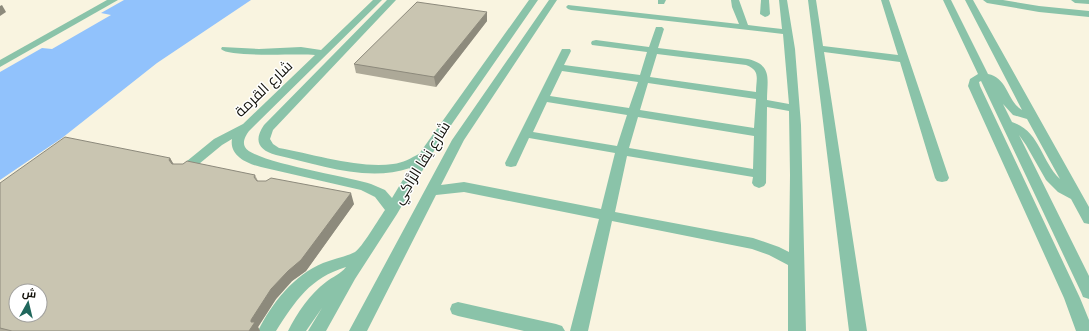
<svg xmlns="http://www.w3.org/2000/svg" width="1089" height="331" viewBox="0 0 1089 331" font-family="Spectral,Cairo,serif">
  <rect width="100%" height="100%" fill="#f9f4e0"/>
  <path fill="#91c2fc" d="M124 0H251L157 63 62 138 0 180V72L42 48 52 49 111 15 101 13Z"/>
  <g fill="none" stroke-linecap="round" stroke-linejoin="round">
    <g fill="#8ac3a9" fill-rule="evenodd">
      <path d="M107 0H118L0 67V60Z"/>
      <path d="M373 0H382L249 131C246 135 242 142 245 147 252 162 350 177 371 184L385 190 392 198 410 168C367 183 318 164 276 155 259 150 253 141 264 125L387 0H396L273 130 270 139 273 144 279 148C313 154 360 169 393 164 403 163 411 158 419 154L529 0H538L438 144 397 214 355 279 326 331H308L322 308 306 331H288C297 313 310 294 326 282 332 277 341 274 346 267 310 278 296 300 276 331H258C272 303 294 275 323 263 333 259 345 257 355 252 361 249 380 217 385 210L375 197 361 190 261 167C248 164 229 156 232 139L222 145 188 173 183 174 178 173 176 170 214 139 243 124 315 55C298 53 229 58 221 49L222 47 259 49 301 47 321 50Z"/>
      <path d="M549 0H557L464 140 441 185 464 182 601 209 615 153 529 138 516 166 511 167 506 166 505 163 562 49H570L571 51 564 65 640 75 647 52 592 45 591 43 592 41 596 40 649 47 656 27H662L664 29 658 48 748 59C773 65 767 80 767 100L789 104 783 34 571 10 568 9 566 7 568 5 739 24 732 7 731 0H739L748 25 782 29 779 0H787L795 49 801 125 806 331H788V265L769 255 752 249 612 221 588 331H570L599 219 464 192 436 195 367 331H349L452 140ZM657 54 746 65C761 71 756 78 756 92L650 77ZM562 71 638 82 629 108 550 96ZM648 83 756 99 754 128 640 110ZM547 102 627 115 617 146 533 132ZM767 107 789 111 790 175 789 252 779 247 753 238 615 212 627 156 753 177 752 183 754 186 759 188 764 186 766 183ZM638 117 754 136 753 169 629 148Z"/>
      <path d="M658 0H666L664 4H658Z"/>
      <path d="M761 0H769L770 14 768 16 765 17 760 14Z"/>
      <path d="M808 0H816L823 46 898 55 881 0H889L949 178 947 181 942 182 937 181 935 178 900 62 824 52 867 331H849Z"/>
      <path d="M943 0H951L988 74C1008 78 1007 101 1022 110L965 0H973L1089 207V224L1084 223 1071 199 1058 192 1046 180 1026 145 1019 135 1089 276V299L1083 297 1081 292 981 81 979 82 980 86 1080 298 1089 320V331H1076L1064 298 968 86 970 79 978 74ZM1003 104 1013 115 1027 119 1060 179C1041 161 1040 131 1012 122Z"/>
      <path d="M983 0H1003L1039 6 1089 11V17L1039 12 987 3Z"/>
      <path d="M1071 0H1089V4L1075 3Z"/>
      <path d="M458 302 556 324 562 326 565 331H524L458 316 452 314 450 309 452 304Z"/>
    </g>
  </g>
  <g fill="#ada998">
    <path d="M487 12V21L436 87 356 73 354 64Z"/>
    <path d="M170 158 173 164 255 175 258 181 354 204 306 271 292 281 276 299 258 327 260 331H0V183Z"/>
  </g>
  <g fill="#8d8a7c">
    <path d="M2 5 6 12 0 16V6Z"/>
    <path d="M487 12V21L436 87 434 77Z"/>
    <path d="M170 158 176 168 169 160Z"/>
    <path d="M351 193 354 204 306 271 292 281 276 299 258 327 260 331H249L251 322V320L271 289Z"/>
  </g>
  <g fill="#c9c5b1" stroke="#8d8a7c" fill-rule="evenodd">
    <path d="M417 2 487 12 434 77 354 64Z"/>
    <path d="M65 137 170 158 169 160 172 164H183L187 161 255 175 254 177 257 181H266L271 178 351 193 301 260 288 271 271 289 251 320V322H255L249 331H12L0 328V183ZM16 291H40V315H16Z"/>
  </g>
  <g text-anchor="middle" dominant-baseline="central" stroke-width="3" stroke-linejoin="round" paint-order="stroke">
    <g font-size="15" fill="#13120b" stroke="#fff">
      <text transform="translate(264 89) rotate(-44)">شارع القرمة</text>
      <text transform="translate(422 163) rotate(-58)">شارع نِقا الرَّاكِي</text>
    </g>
  </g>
  <g transform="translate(28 303) rotate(8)"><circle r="19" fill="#ffffff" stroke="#a1a09d"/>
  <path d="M0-3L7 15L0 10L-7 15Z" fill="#20675c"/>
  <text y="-6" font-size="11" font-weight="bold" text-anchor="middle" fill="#13120b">ش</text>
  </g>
</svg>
